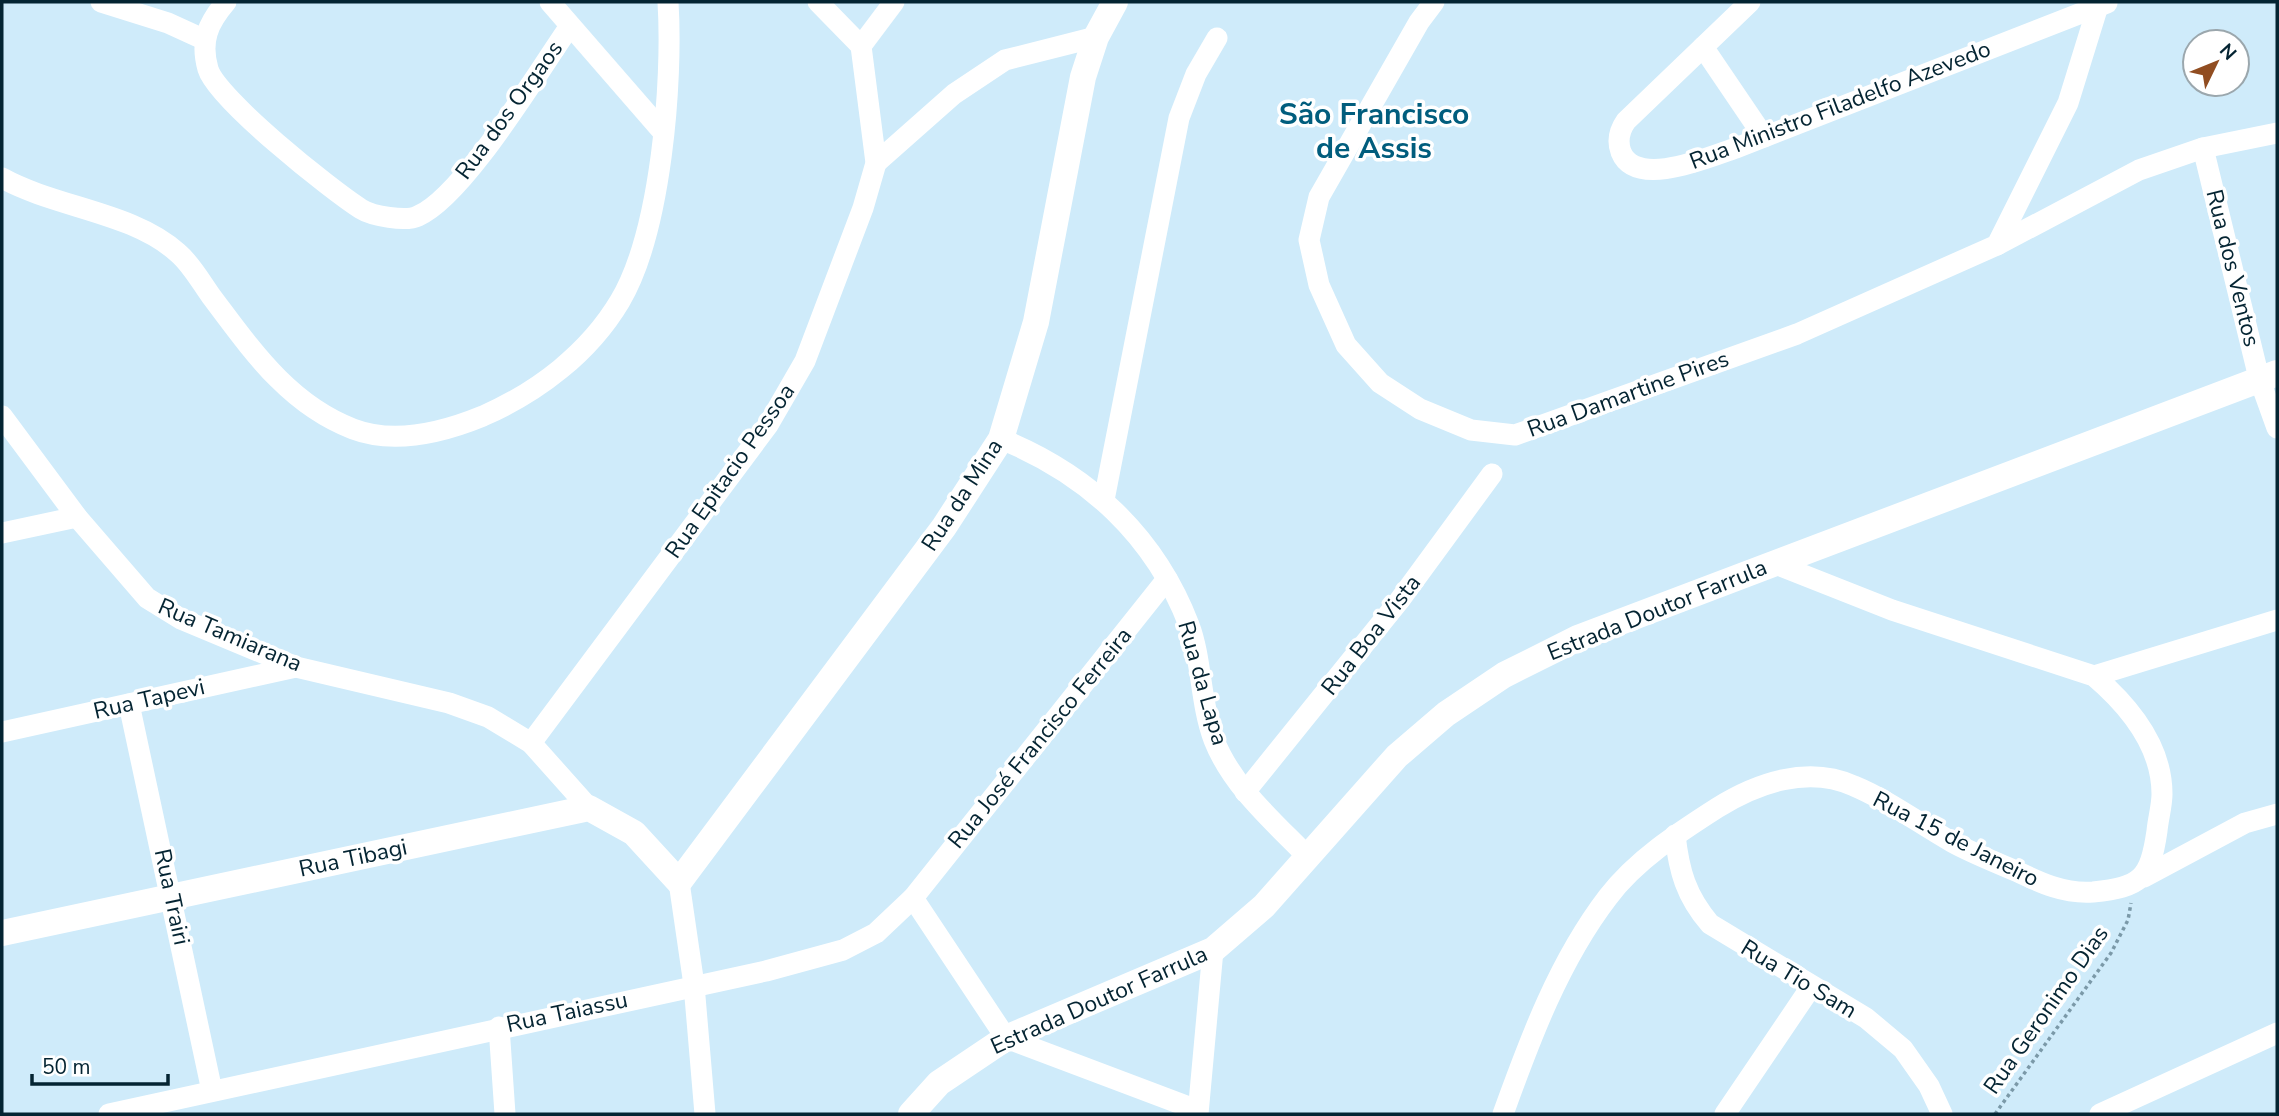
<svg xmlns="http://www.w3.org/2000/svg" width="2279" height="1116" viewBox="0 0 2279 1116" font-family="'Nunito Sans',sans-serif">
  <rect width="100%" height="100%" fill="#cfebfa"/>
  <g fill="none" stroke-linecap="round" stroke-linejoin="round">
    <path stroke="#7b99a8" stroke-width="3.5" stroke-dasharray="3.5 3.5" stroke-linecap="butt" d="M1995 1114 2111 953 2128 920 2131 903"/>
    <g stroke="#fff" stroke-width="21">
      <path d="M101 2 168 23 203 39"/>
      <path d="M226 2C208 23 200 41 208 69 217 99 331 190 361 209 372 216 406 222 418 216 464 196 539 70 570 26"/>
      <path d="M550 2 663 132"/>
      <path d="M818 2 861 46"/>
      <path d="M1434 2 1419 22 1319 197 1309 240 1319 285 1346 345 1380 383 1420 409 1471 430 1515 435 1797 334 1997 245 2068 103 2098 6"/>
      <path d="M1750 2 1626 121C1619 131 1617 141 1621 152 1636 189 1709 157 1736 148L2107 3"/>
      <path d="M861 46 894 2"/>
      <path d="M1703 47 1764 137"/>
      <path d="M2203 148 2259 378 2277 428"/>
      <path d="M876 163 954 94 1005 60 1096 37"/>
      <path d="M2 178C56 208 133 212 178 253 191 264 201 282 211 296 251 349 288 404 353 429 395 445 444 432 483 416 538 392 589 353 620 301 661 232 673 82 668 2"/>
      <path d="M1997 245 2139 170 2203 148 2277 133"/>
      <path d="M2 416 77 517 147 598 181 619 296 667 449 703 488 717 531 743 589 808"/>
      <path d="M1001 439C1088 474 1155 536 1189 625 1202 659 1200 703 1214 740 1232 786 1273 821 1307 856"/>
      <path d="M1104 500 1179 118 1196 74 1217 38"/>
      <path d="M2 533 77 517"/>
      <path d="M2094 676 2277 620"/>
      <path d="M129 704 212 1091"/>
      <path d="M2 732 296 667"/>
      <path d="M531 743 768 425 805 361 863 208 876 163 861 46"/>
      <path d="M1245 792 1399 601 1492 474"/>
      <path d="M1675 835C1679 871 1686 896 1710 924L1866 1018 1903 1049 1929 1086 1942 1114"/>
      <path d="M2144 877 2245 823 2277 814"/>
      <path d="M679 882 694 985 705 1114"/>
      <path d="M913 898 1006 1038 1197 1110"/>
      <path d="M499 1027 505 1114"/>
      <path d="M109 1114 766 971 843 950 876 933 913 898 1167 579"/>
      <path d="M1198 1114 1213 950"/>
      <path d="M1503 1114C1530 1039 1559 961 1608 897 1636 860 1678 833 1717 808 1757 783 1808 765 1854 786 1888 800 1920 824 1952 842 1972 853 1995 862 2016 871 2041 883 2064 894 2093 892 2141 887 2150 879 2157 831 2158 819 2162 806 2162 794 2162 746 2128 705 2094 676L1892 610 1773 563"/>
      <path d="M1725 1114 1811 987"/>
      <path d="M2100 1114 2277 1033"/>
    </g>
    <g stroke="#fff" stroke-width="26">
      <path d="M2 933 589 808 634 833 679 882 944 527 1001 439 1036 322 1083 77 1096 37 1115 2"/>
      <path d="M911 1114 939 1083 1006 1038 1213 950 1264 906 1397 756 1446 714 1504 675 1578 638 2277 373"/>
    </g>
  </g>
  <g text-anchor="middle" dominant-baseline="central" stroke-width="7" stroke-linejoin="round" paint-order="stroke">
    <g font-size="23" fill="#042432" stroke="#fff">
      <text transform="translate(1840 105) rotate(-21)">Rua Ministro Filadelfo Azevedo</text>
      <text transform="translate(509 110) rotate(-54)">Rua dos Orgaos</text>
      <text transform="translate(2233 268) rotate(76)">Rua dos Ventos</text>
      <text transform="translate(1628 394) rotate(-20)">Rua Damartine Pires</text>
      <text transform="translate(730 471) rotate(-55)">Rua Epitacio Pessoa</text>
      <text transform="translate(962 495) rotate(-57)">Rua da Mina</text>
      <text transform="translate(1657 610) rotate(-22)">Estrada Doutor Farrula</text>
      <text transform="translate(230 635) rotate(23)">Rua Tamiarana</text>
      <text transform="translate(1371 635) rotate(-52)">Rua Boa Vista</text>
      <text transform="translate(1203 683) rotate(74)">Rua da Lapa</text>
      <text transform="translate(149 699) rotate(-13)">Rua Tapevi</text>
      <text transform="translate(1040 738) rotate(-51)">Rua José Francisco Ferreira</text>
      <text transform="translate(1956 839) rotate(27)">Rua 15 de Janeiro</text>
      <text transform="translate(353 858) rotate(-12)">Rua Tibagi</text>
      <text transform="translate(172 897) rotate(78)">Rua Trairi</text>
      <text transform="translate(1799 979) rotate(31)">Rua Tio Sam</text>
      <text transform="translate(1099 1000) rotate(-24)">Estrada Doutor Farrula</text>
      <text transform="translate(2046 1010) rotate(-55)">Rua Geronimo Dias</text>
      <text transform="translate(567 1012) rotate(-12)">Rua Taiassu</text>
    </g>
    <g font-size="30" font-weight="bold" fill="#015d7d" stroke="#fff">
      <text x="1374" y="114">São Francisco<tspan x="1374" dy="34">de Assis</tspan></text>
    </g>
  </g>
  <rect width="2279" height="1116" fill="none" stroke="#042432" stroke-width="7"/>
  <g transform="translate(2216 63) rotate(47)"><circle r="33" fill="#ffffff" stroke="#9ba7ad" stroke-width="2"/>
  <path d="M0-5L12 26L0 18L-12 26Z" fill="#914d21"/>
  <text y="-10" font-size="19" font-weight="bold" text-anchor="middle" fill="#042432">N</text>
  </g>
  <path d="M32 1074v10h136v-10" fill="none" stroke="#042432" stroke-width="3.5"/>
  <text x="42" y="1074" font-size="21" fill="#042432" stroke="#ffffff" stroke-width="5" paint-order="stroke">50 m</text>
</svg>
